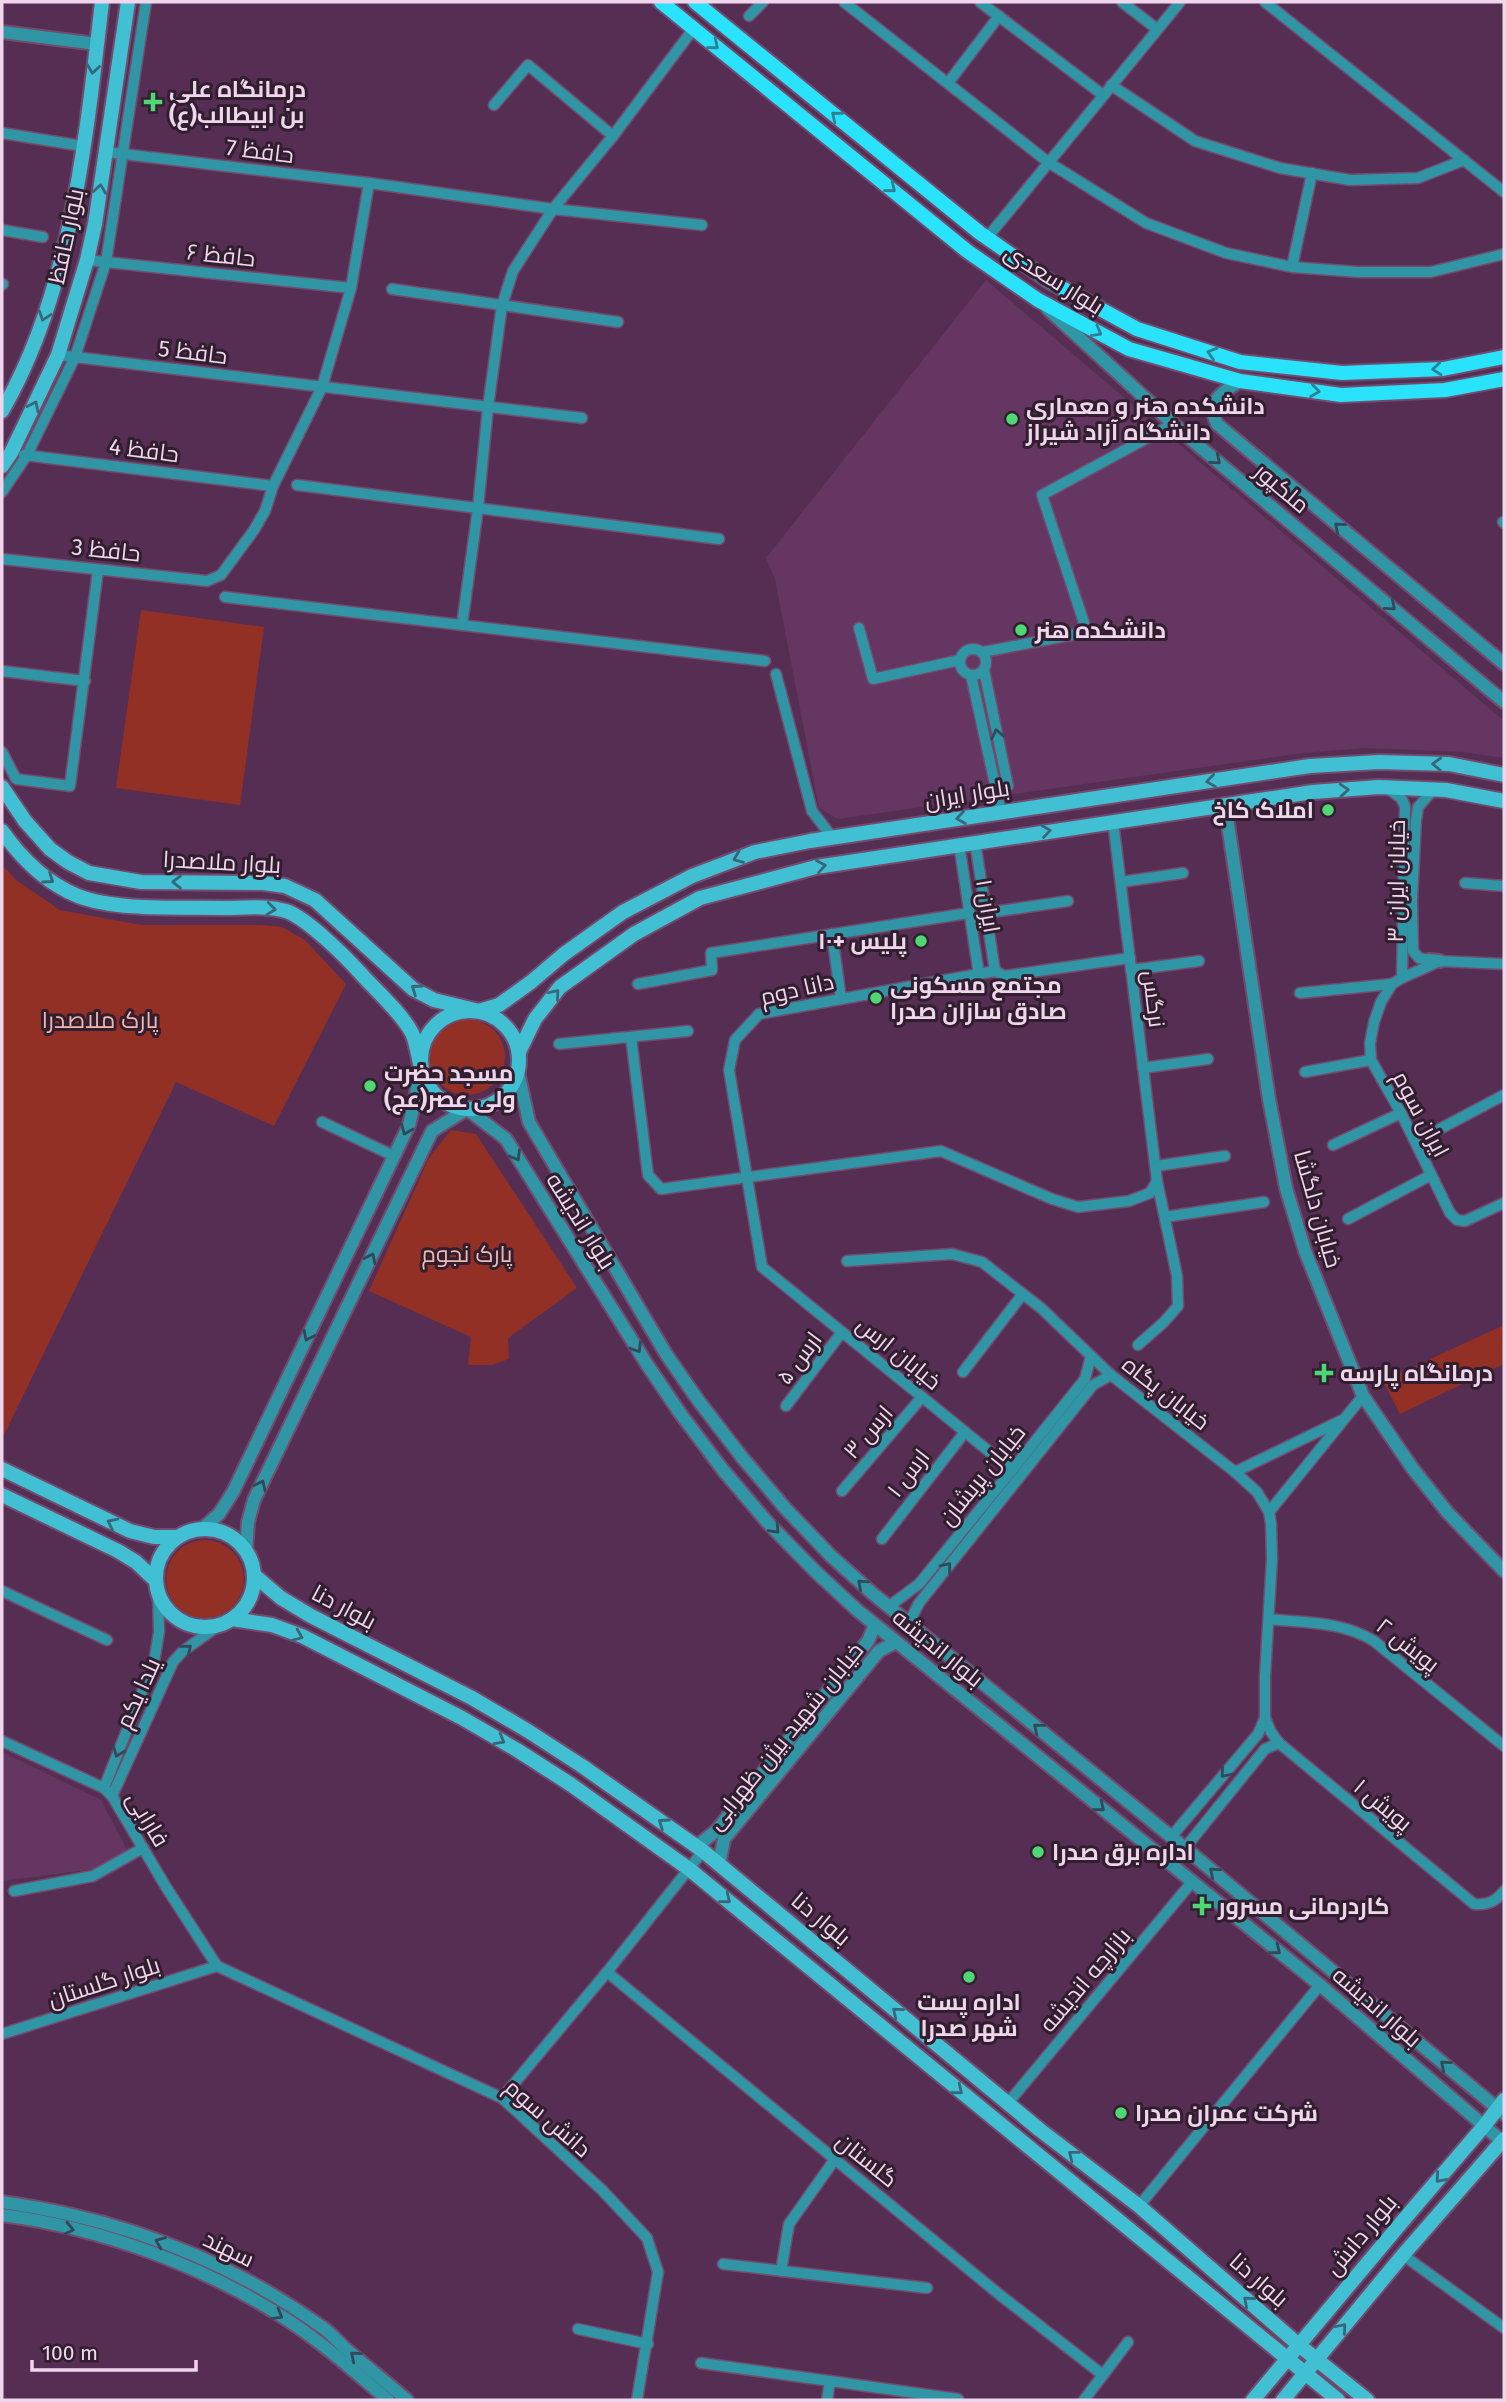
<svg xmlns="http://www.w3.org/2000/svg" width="1506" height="2402" viewBox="0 0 1506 2402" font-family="'Fira Sans',Cairo,sans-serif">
  <rect width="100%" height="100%" fill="#562e53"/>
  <g fill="#643661">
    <path d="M986 280 1504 721V758L1463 752 1365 748 1303 753 838 819 819 808 775 579 766 558Z"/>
    <path d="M2 1752 101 1800 128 1852 103 1868 2 1881Z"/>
  </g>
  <g fill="#923025">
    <path d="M141 610 264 627 240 805 116 788Z"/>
    <path d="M2 865 16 880 60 910 141 925H261L282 927 305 940 346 984 274 1126 176 1082 2 1439Z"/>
    <circle cx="467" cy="1057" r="38"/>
    <path d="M451 1130 476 1134 577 1288 508 1338 509 1359 492 1365H468L471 1337 369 1291 429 1158Z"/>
    <path d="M1504 1325V1364L1400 1414 1383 1381Z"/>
    <circle cx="205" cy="1579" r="39"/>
  </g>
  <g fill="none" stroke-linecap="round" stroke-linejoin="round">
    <g stroke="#724c6f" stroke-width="13">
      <g id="minor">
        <path d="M844 2 1048 162 1146 223 1226 253 1292 267 1358 272H1431L1504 254"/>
        <path d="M980 2 1103 95"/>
        <path d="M1122 2 1157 29"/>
        <path d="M1265 2 1504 192"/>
        <path d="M749 16 763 2"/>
        <path d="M948 83 999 16"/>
        <path d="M1111 85 1195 141 1280 168 1350 180 1418 178 1464 160"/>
        <path d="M494 105 528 65 613 136"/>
        <path d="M2 133 82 146"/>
        <path d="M106 152 369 183 553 209 702 225"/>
        <path d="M2 230 43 237"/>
        <path d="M987 238 1180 2"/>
        <path d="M87 260 351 288"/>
        <path d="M1292 267 1312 173"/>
        <path d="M2 285 3 284"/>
        <path d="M392 289 618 322"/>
        <path d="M58 355 582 418"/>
        <path d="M24 455 273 486"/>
        <path d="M297 485 719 539"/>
        <path d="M2 492 27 455 75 357 106 262 146 2"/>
        <path d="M1503 522 1504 523"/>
        <path d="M2 559 207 581 221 575 254 530 265 511 273 486 322 387 351 288 369 183"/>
        <path d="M225 597 765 661"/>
        <path d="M462 625 478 508 488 407 502 305 513 271 553 209 613 136 694 28"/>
        <path d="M859 628 873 679 960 660"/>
        <circle cx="973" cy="662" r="13"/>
        <path d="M983 652 1087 632 1042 495 1173 424"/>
        <path d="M984 670 1008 786 996 788"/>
        <path d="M2 671 85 681"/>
        <path d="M776 674 812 811 832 837"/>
        <path d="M971 675 1001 812"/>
        <path d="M2 752 16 779 70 786 98 570"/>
        <path d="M1387 788 1401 798 1405 806 1402 978"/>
        <path d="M1113 821 1157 1181 1177 1276 1178 1306 1164 1322 1138 1345"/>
        <path d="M975 842 995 971"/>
        <path d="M959 844 979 975"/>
        <path d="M1121 882 1183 873"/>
        <path d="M1465 883 1504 886"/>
        <path d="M986 913 1068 901"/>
        <path d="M832 934 841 999"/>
        <path d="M1429 960 1419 958 1413 951 1412 900 1416 820 1418 807 1434 789"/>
        <path d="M1504 964 1440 961 1402 978 1392 984 1381 1002 1374 1022 1370 1043 1371 1060 1401 1113 1450 1213 1457 1220 1465 1221 1504 1203"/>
        <path d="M1131 970 1199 961"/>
        <path d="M638 984 712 970 711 953 969 913"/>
        <path d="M1300 993 1392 984"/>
        <path d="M631 1037 648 1175 661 1189 941 1151 1052 1199 1078 1207 1129 1201 1150 1193 1157 1181"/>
        <path d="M559 1044 688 1031"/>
        <path d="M1143 1068 1208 1059"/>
        <path d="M1305 1072 1371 1060"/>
        <path d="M322 1122 394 1156"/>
        <path d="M1436 1131 1504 1095"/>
        <path d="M1333 1145 1401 1113"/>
        <path d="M1156 1166 1225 1156"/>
        <path d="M1165 1217 1264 1202"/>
        <path d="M1348 1219 1431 1175"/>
        <path d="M847 1261 952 1254 982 1262 1041 1308 1111 1375 1235 1472 1257 1492 1269 1512 1271 1524 1272 1558 1265 1676V1718L1271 1732 1279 1743 1474 1904C1488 1905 1495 1902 1504 1891"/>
        <path d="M963 1372 1022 1295"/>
        <path d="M786 1406 842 1332"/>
        <path d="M1012 1470 762 1267 729 1070 735 1040 759 1014 995 971 1004 976 1130 958"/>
        <path d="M1235 1472 1342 1420"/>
        <path d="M842 1491 922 1397"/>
        <path d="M1269 1512 1363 1396"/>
        <path d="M882 1539 965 1432"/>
        <path d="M2 1591 107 1640"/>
        <path d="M888 1607 919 1584 1012 1470 1085 1379 1091 1356"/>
        <path d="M1269 1619C1306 1623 1341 1621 1374 1641L1504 1746"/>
        <path d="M909 1623 919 1603 1093 1385 1111 1375"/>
        <path d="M2 1741 104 1788 112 1796 166 1887 217 1966"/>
        <path d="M104 1788 154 1662 159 1632 158 1593"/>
        <path d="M112 1796 173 1662 183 1651 221 1624"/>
        <path d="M1171 1837 1258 1734 1265 1718"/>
        <path d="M1185 1848 1265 1749 1279 1743"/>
        <path d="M14 1891 93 1876 143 1848"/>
        <path d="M217 1966 502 2098 602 2190 647 2238 658 2272 637 2400"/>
        <path d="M607 1972 1000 2295 1103 2375"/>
        <path d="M2 2034 217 1966"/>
        <path d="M502 2098 607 1972 703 1851"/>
        <path d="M1008 2103 1192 1882"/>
        <path d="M1139 2206 1320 1985"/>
        <path d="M1403 2255 1504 2328"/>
        <path d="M723 2264 927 2288"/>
        <path d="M781 2271 789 2224 835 2159"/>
        <path d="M578 2329 648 2344"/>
        <path d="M701 2363 958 2399"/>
        <path d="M827 2400 830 2381"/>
        <path d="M1084 2400 1128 2342"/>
      </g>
    </g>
    <g stroke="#724c6f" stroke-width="16">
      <g id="tertiary">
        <path d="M2 32 97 44"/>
        <path d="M1048 309 1181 431 1504 702"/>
        <path d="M1240 381C1221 394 1206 400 1217 424L1504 664"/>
        <path d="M1225 804 1269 1099 1286 1188 1305 1251 1363 1396 1413 1469 1448 1513 1504 1571"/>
        <path d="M1429 960 1440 961"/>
        <path d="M518 1072 529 1122 666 1354 698 1400 741 1456 785 1508 831 1556 872 1593 1185 1848 1504 2114"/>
        <path d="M202 1529 219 1514 233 1492 409 1125 415 1101 420 1064"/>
        <path d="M246 1551 248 1522 254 1500 432 1131 467 1109 506 1139 648 1366 680 1413 723 1470 768 1523 816 1572 857 1610 1320 1985 1504 2143"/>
        <path d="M696 1847 717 1830 868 1641 875 1625"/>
        <path d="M719 1865 724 1839 879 1651 896 1642"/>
        <path d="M2 2202C117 2218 227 2259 322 2327 331 2333 338 2342 346 2349 366 2366 387 2383 407 2400"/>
        <path d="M2 2215C101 2228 205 2266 289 2321 324 2344 356 2373 388 2400"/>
      </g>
    </g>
    <g stroke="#724c6f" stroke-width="18">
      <g id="secondary">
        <path d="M2 411C72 290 86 138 102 2"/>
        <path d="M2 466 11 453 58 355 87 260 95 224 128 2"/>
        <path d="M2 787 25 821 50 849 68 862 89 873 141 882 263 883 285 886 315 900 413 989 434 1000 479 1011 499 1005 531 982 564 954 623 912 692 876 755 852 810 841 1310 766 1379 762 1449 764 1504 775"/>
        <path d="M2 831C21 858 46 883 78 896 117 911 180 907 222 908 242 908 266 905 286 911 307 918 347 958 363 976 378 992 402 1014 412 1033 416 1042 418 1054 420 1064"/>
        <circle cx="470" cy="1060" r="49"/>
        <path d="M519 1052 535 1019 560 987 634 934 700 898 816 867 1313 792 1379 787 1446 790 1504 801"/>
        <path d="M2 1469 130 1531 154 1537H178"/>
        <path d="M2 1495 118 1551 136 1562 156 1581"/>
        <circle cx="205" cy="1578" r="49"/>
        <path d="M254 1575 281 1598 311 1616 472 1698 528 1731 582 1766 703 1851 1040 2130 1139 2206 1300 2346 1367 2400"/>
        <path d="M232 1619 272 1625 302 1636 462 1718 517 1750 570 1784 689 1869 1338 2400"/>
        <path d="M1253 2400 1401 2223 1484 2126 1504 2100"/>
        <path d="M1283 2400 1403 2255 1504 2139"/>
      </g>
    </g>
    <g stroke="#724c6f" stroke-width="18">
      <g id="primary">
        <path d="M661 2 967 251 1038 300 1129 349 1240 381 1341 395 1445 390 1504 379"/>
        <path d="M695 2 980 233 1049 281 1137 329 1240 362 1342 373 1443 369 1504 357"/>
      </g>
    </g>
    <use href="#minor" stroke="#3095a4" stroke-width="10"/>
    <use href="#tertiary" stroke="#3095a4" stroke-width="12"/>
    <use href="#secondary" stroke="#41c0d3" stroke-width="14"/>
    <use href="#primary" stroke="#29e3fd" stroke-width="14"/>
  </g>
  <defs><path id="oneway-chevron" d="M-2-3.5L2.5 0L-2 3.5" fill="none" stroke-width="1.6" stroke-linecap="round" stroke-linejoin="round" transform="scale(1.75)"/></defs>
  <g stroke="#2d8096">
    <use href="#oneway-chevron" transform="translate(714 45) rotate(39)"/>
    <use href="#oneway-chevron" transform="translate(836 116) rotate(-141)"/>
    <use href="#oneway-chevron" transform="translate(891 188) rotate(39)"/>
    <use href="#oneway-chevron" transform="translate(1097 332) rotate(29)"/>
    <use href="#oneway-chevron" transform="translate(1212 353) rotate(-163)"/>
    <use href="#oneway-chevron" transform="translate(1437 369) rotate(175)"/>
    <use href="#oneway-chevron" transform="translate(1315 391) rotate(8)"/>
  </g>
  <g stroke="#386779">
    <use href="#oneway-chevron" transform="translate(93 69) rotate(98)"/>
    <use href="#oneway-chevron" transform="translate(100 189) rotate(-82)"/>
    <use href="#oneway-chevron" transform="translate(44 316) rotate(108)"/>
    <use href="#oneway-chevron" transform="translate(34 406) rotate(-64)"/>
    <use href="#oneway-chevron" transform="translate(1437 764) rotate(-178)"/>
    <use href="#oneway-chevron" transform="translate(1211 781) rotate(172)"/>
    <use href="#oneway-chevron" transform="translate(1344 790) rotate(-4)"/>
    <use href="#oneway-chevron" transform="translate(961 818) rotate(172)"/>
    <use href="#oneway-chevron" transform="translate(1046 831) rotate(-8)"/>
    <use href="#oneway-chevron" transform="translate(738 858) rotate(159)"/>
    <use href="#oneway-chevron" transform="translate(821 866) rotate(-10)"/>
    <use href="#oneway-chevron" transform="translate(49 879) rotate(35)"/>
    <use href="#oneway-chevron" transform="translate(177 882) rotate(-179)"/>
    <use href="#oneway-chevron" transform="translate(271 909) rotate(7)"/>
    <use href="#oneway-chevron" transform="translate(416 989) rotate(-145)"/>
    <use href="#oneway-chevron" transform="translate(555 994) rotate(-50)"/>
    <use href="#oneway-chevron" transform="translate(112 1523) rotate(-154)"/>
    <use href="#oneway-chevron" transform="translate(298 1636) rotate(23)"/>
    <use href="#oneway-chevron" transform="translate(500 1740) rotate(30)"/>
    <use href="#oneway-chevron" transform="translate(663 1823) rotate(-145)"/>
    <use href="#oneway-chevron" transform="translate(726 1899) rotate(39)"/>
    <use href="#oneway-chevron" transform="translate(897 2012) rotate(-140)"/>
    <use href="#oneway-chevron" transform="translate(958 2090) rotate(39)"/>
    <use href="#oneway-chevron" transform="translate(1073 2155) rotate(-142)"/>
    <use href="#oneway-chevron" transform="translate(1440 2178) rotate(131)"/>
    <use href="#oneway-chevron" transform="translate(1248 2301) rotate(-139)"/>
    <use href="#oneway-chevron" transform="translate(1342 2328) rotate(-50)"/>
  </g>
  <g stroke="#314858">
    <use href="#oneway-chevron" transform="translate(1216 460) rotate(40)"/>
    <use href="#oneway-chevron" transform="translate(1339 527) rotate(-140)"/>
    <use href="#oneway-chevron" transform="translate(1391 606) rotate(40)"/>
    <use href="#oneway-chevron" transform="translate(997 734) rotate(-102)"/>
    <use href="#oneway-chevron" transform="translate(406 1130) rotate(113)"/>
    <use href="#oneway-chevron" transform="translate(516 1156) rotate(59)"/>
    <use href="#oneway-chevron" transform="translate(371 1258) rotate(-64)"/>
    <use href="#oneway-chevron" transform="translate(308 1336) rotate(116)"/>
    <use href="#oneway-chevron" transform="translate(637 1348) rotate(58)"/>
    <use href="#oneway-chevron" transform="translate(261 1485) rotate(-64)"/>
    <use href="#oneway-chevron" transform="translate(775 1529) rotate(47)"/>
    <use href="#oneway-chevron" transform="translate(947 1567) rotate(-51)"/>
    <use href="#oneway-chevron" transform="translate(862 1584) rotate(-138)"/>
    <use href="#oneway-chevron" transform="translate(187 1649) rotate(-39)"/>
    <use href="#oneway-chevron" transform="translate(1038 1728) rotate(-141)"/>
    <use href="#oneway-chevron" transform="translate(118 1752) rotate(111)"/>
    <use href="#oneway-chevron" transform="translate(1225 1773) rotate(130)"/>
    <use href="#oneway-chevron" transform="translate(1100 1807) rotate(39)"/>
    <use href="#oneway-chevron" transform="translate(1214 1872) rotate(-140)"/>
    <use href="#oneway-chevron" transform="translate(1276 1950) rotate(39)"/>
    <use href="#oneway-chevron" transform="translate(1445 2065) rotate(-140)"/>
    <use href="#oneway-chevron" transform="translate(69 2229) rotate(13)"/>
    <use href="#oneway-chevron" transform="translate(160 2242) rotate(-158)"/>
    <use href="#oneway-chevron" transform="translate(278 2315) rotate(30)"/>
    <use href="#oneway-chevron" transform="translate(355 2356) rotate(-140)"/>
  </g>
  <g fill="#4fd675" stroke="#311e2f" stroke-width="2.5">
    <path d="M149.5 91.5h7v7h7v7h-7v7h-7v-7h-7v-7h7z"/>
    <circle cx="1012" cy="419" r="7"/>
    <circle cx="1021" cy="630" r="7"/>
    <circle cx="1328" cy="810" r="7"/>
    <circle cx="921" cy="941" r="7"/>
    <circle cx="876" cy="998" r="7"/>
    <circle cx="370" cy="1086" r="7"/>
    <path d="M1320.5 1362.5h7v7h7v7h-7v7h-7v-7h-7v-7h7z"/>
    <circle cx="1038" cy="1852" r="7"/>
    <path d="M1198.5 1895.5h7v7h7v7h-7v7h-7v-7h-7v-7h7z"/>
    <circle cx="969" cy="1977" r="7"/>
    <circle cx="1121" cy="2113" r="7"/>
  </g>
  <g text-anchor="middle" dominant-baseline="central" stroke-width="6" stroke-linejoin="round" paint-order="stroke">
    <g font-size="23" font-weight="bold" fill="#efd6ec" stroke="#311e2f" text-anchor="start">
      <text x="169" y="89">درمانگاه علی<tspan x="169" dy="26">بن ابیطالب(ع)</tspan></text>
      <text x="1026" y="406">دانشکده هنر و معماری<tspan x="1026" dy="26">دانشگاه آزاد شیراز</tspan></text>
      <text x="1035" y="630">دانشکده هنر</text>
      <text x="1314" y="810" text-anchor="end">املاک کاخ</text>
      <text x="907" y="941" text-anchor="end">پلیس +۱۰</text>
      <text x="890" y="985">مجتمع مسکونی<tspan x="890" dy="26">صادق سازان صدرا</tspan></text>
      <text x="384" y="1073">مسجد حضرت<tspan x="384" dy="26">ولی عصر(عج)</tspan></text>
      <text x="1340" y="1373">درمانگاه پارسه</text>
      <text x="1052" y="1852">اداره برق صدرا</text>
      <text x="1218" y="1906">کاردرمانی مسرور</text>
      <text x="969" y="2002" text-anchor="middle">اداره پست<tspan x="969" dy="26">شهر صدرا</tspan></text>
      <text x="1135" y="2113">شرکت عمران صدرا</text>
    </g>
    <g font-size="23" fill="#efd6ec" stroke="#311e2f">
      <text transform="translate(260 151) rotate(7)">حافظ 7</text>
      <text transform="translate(66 236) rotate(-78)">بلوار حافظ</text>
      <text transform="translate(221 255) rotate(6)">حافظ ۶</text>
      <text transform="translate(1054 279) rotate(32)">بلوار سعدی</text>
      <text transform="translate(193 352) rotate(7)">حافظ 5</text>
      <text transform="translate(144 450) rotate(7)">حافظ 4</text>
      <text transform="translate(1282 488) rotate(40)">ملکپور</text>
      <text transform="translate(106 550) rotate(6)">حافظ 3</text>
      <text transform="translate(967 794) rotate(-9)">بلوار ایران</text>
      <text transform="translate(222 862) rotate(3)">بلوار ملاصدرا</text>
      <text transform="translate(1396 881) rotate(-89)">خیابان ایران ۳</text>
      <text transform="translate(988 906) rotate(81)">ایران ۱</text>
      <text transform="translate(797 989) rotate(-13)">دانا دوم</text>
      <text transform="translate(1154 999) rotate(83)">نرگس</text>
      <text transform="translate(1421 1114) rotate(62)">ایران سوم</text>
      <text transform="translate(1318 1209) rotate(74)">خیابان دلگشا</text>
      <text transform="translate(581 1221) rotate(58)">بلوار اندیشه</text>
      <text transform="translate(899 1353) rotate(39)">خیابان ارس</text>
      <text transform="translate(799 1358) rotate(-53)">ارس ۵</text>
      <text transform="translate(1166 1393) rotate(38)">خیابان پگاه</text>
      <text transform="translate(868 1432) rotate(-49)">ارس ۳</text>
      <text transform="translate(908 1473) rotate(-52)">ارس ۱</text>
      <text transform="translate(982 1475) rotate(-51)">خیابان پریشان</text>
      <text transform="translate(344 1607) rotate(28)">بلوار دنا</text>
      <text transform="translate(1408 1645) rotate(38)">پویش ۲</text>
      <text transform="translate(938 1648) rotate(39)">بلوار اندیشه</text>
      <text transform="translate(138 1693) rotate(-65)">یلدا یکم</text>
      <text transform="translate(785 1736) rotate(-51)">خیابان شهید بیژن ظهرابی</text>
      <text transform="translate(1383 1805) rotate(40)">پویش ۱</text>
      <text transform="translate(148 1819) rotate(59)">فارابی</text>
      <text transform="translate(821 1919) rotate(40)">بلوار دنا</text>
      <text transform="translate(1085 1980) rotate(-50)">بازارچه اندیشه</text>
      <text transform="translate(104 1982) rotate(-18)">بلوار گلستان</text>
      <text transform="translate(1377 2007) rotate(41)">بلوار اندیشه</text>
      <text transform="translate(548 2118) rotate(41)">دانش سوم</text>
      <text transform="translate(867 2160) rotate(39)">گلستان</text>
      <text transform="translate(1361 2235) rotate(-50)">بلوار دانش</text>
      <text transform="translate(229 2249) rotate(26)">سهند</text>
      <text transform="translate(1259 2280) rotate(41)">بلوار دنا</text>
    </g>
    <g font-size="23" fill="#f2b7ad" stroke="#311e2f">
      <text x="100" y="1020">پارک ملاصدرا</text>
      <text x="467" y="1254">پارک نجوم</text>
    </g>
  </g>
  <rect width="1506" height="2402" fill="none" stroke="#efd6ec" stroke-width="7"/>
  <path d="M32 2360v10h164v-10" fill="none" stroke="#efd6ec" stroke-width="3.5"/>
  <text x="42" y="2360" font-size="21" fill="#efd6ec" stroke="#311e2f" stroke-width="5" paint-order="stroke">100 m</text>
</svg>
